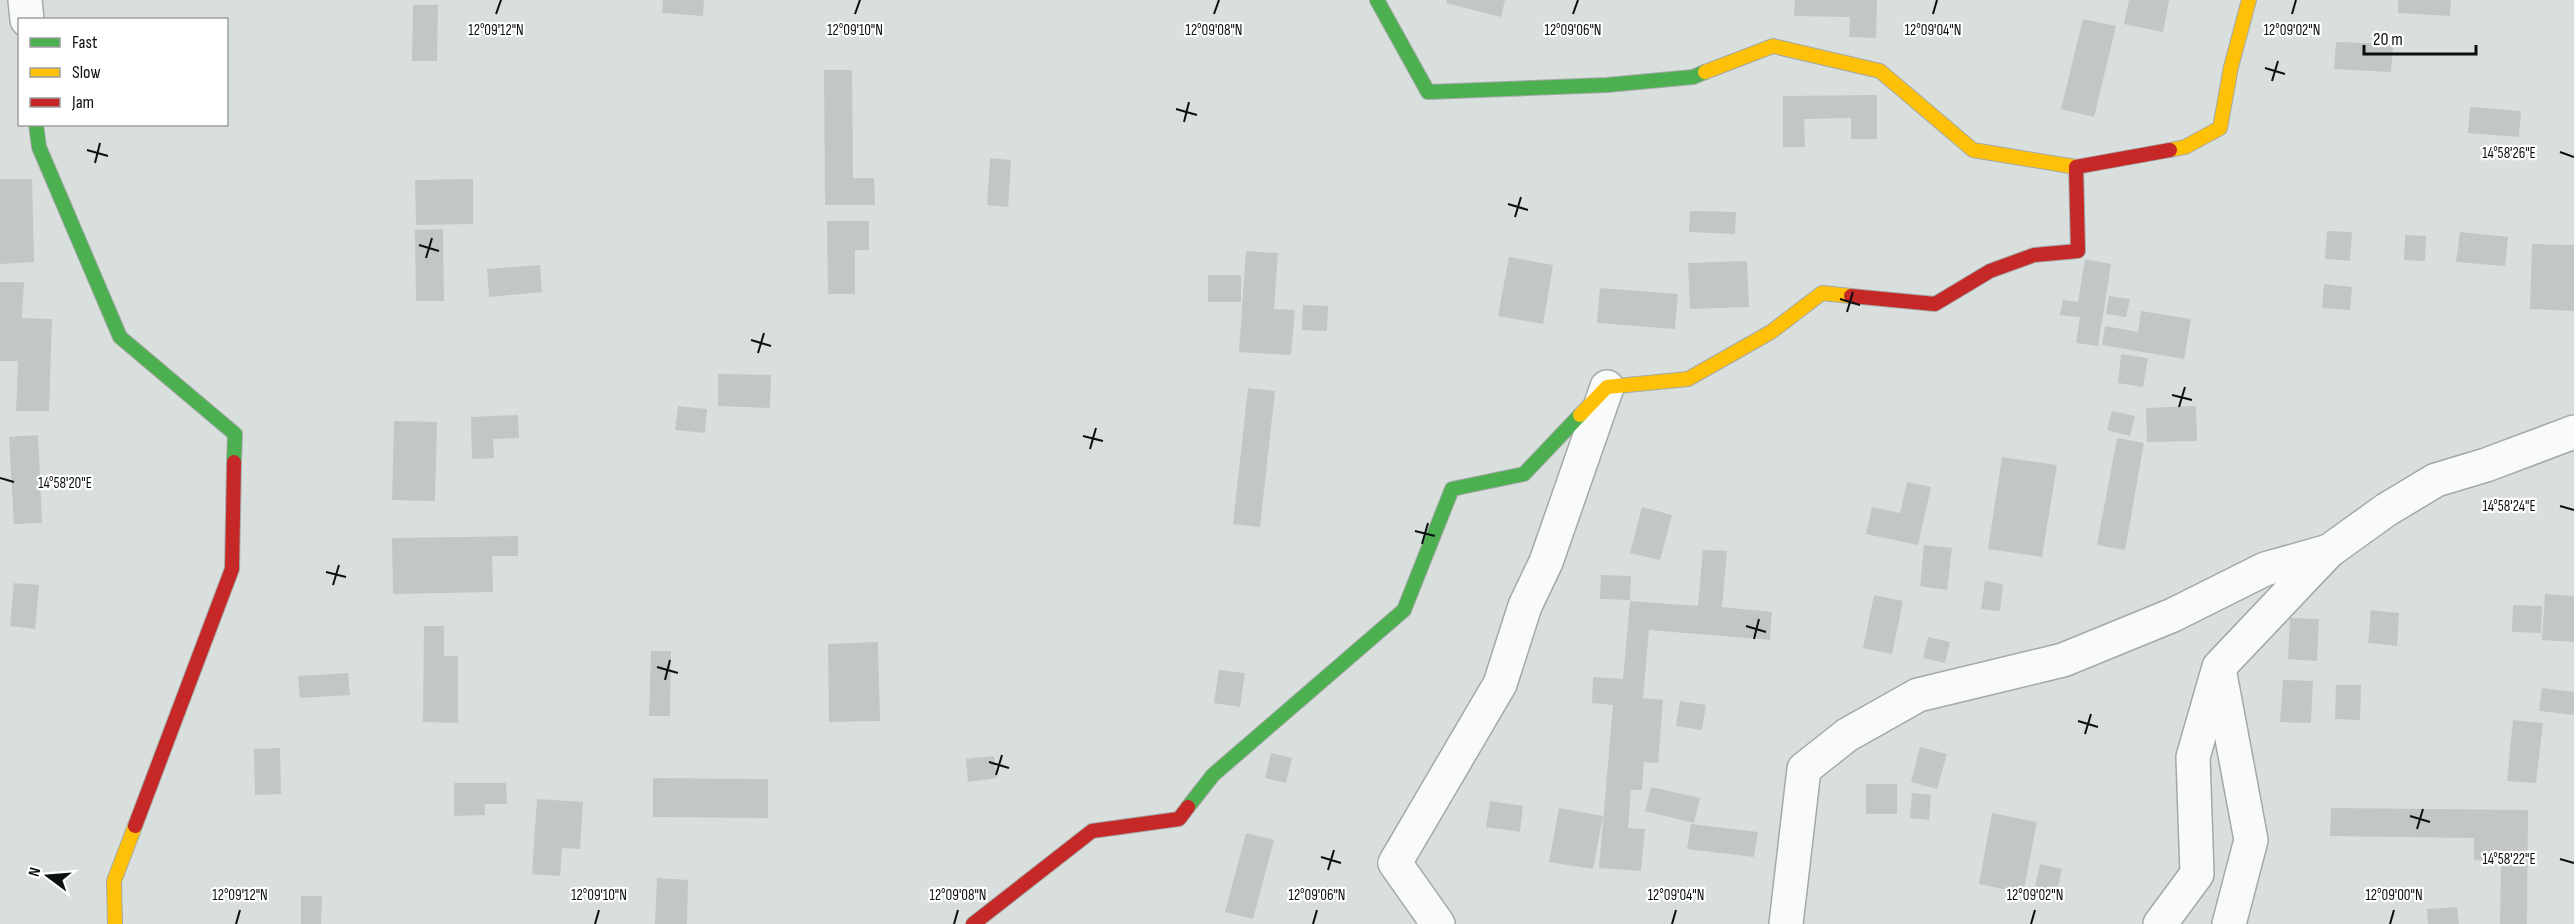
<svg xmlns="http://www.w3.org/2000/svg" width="2574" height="924" viewBox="0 0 2574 924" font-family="'Sofia Sans Condensed',sans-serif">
  <rect width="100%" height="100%" fill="#d9dfdd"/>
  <g fill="#c2c7c5">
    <path d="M663 0H704L703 16 662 13Z"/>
    <path d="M1447 0H1505L1501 17 1446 3Z"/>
    <path d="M1795 0H1877L1876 38 1849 37 1850 17 1794 16Z"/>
    <path d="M2129 0H2169L2163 32 2124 24Z"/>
    <path d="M2398 0H2451L2450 16 2398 13Z"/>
    <path d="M413 5H438L437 61H412Z"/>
    <path d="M2083 19 2116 26 2094 117 2061 109Z"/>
    <path d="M2336 42 2393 44 2391 72 2334 69Z"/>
    <path d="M824 70H852L853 178H874L875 205H825Z"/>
    <path d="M1877 95V139H1851V118L1804 119 1805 147H1783V96Z"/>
    <path d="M2470 107 2521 111 2519 137 2468 133Z"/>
    <path d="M990 158 1011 160 1008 207 987 205Z"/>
    <path d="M0 179H32L34 262 0 264Z"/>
    <path d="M473 179V224L416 225 415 180Z"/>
    <path d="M1690 211 1736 212 1735 234 1689 232Z"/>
    <path d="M827 221H869V250H855V294H828Z"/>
    <path d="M443 229 444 301H416L415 230Z"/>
    <path d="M2327 231 2352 232 2350 261 2325 259Z"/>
    <path d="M2460 232 2508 237 2505 266 2456 262Z"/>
    <path d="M2405 235 2426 236 2425 261 2404 260Z"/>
    <path d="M2532 244 2574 245V311L2530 309Z"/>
    <path d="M1246 251 1278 253 1274 309 1295 310 1291 355 1239 352Z"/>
    <path d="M1509 257 1553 265 1543 324 1498 316Z"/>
    <path d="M2085 259 2111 264 2098 346 2076 343 2080 317 2060 315 2063 300 2078 302Z"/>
    <path d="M1747 261 1749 307 1690 309 1688 263Z"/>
    <path d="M540 265 542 292 489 297 487 269Z"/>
    <rect x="1208" y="275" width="33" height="27"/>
    <path d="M0 282H24L22 318 52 319 49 411H16L18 361H0Z"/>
    <path d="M2324 284 2352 287 2350 310 2322 308Z"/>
    <path d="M1600 288 1678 294 1675 329 1597 323Z"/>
    <path d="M2109 296 2130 299 2126 317 2106 314Z"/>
    <path d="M1303 305 1328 306 1327 331 1302 330Z"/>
    <path d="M2141 311 2191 319 2184 359 2102 345 2105 326 2138 332Z"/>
    <path d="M2121 354 2148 358 2143 387 2118 383Z"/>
    <path d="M718 374 771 375 770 408 718 406Z"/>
    <path d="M1248 388 1275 391 1260 527 1233 524Z"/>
    <path d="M678 406 707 409 705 433 675 430Z"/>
    <path d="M2196 406 2197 441 2147 442 2146 408Z"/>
    <path d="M2112 411 2135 416 2130 436 2107 430Z"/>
    <path d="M518 415 519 438 493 439 494 458 472 459 471 417Z"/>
    <path d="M394 421 437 422 435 501 392 500Z"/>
    <path d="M38 435 42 523 14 524 9 437Z"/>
    <path d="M2117 438 2144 443 2125 550 2097 545Z"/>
    <path d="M2002 457 2057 465 2042 557 1988 549Z"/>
    <path d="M1907 482 1931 487 1918 545 1866 534 1872 507 1900 513Z"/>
    <path d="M1642 507 1672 515 1660 560 1630 553Z"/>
    <path d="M518 536V556H492L493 592 393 594 392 538Z"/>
    <path d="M1924 545 1952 548 1947 590 1920 586Z"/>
    <path d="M1703 550 1727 551 1722 607 1772 612 1770 640 1649 630 1643 698 1663 700 1658 763 1644 762 1642 790H1631L1628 828 1645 829 1641 871 1599 868 1613 705 1592 703 1593 677 1623 679 1630 601 1698 606Z"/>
    <path d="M1601 575 1631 576 1630 600 1600 599Z"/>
    <path d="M1985 581 2003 584 2000 611 1981 609Z"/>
    <path d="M14 583 39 585 35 629 10 626Z"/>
    <path d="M2545 594 2574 596V642L2542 640Z"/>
    <path d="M1874 595 1903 601 1892 654 1863 648Z"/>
    <path d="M2513 605 2542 606 2541 633 2512 632Z"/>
    <path d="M2371 610 2399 613 2397 646 2368 643Z"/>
    <path d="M2290 618 2319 619 2317 661 2288 659Z"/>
    <path d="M424 626H444V656H458V723L423 722Z"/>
    <path d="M1928 637 1950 642 1945 663 1923 658Z"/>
    <path d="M878 642 880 721 829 722 828 644Z"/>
    <path d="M651 651H671L670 716H649Z"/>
    <path d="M1219 670 1245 673 1240 707 1214 703Z"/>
    <path d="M348 673 350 695 300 698 298 676Z"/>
    <path d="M2283 680 2313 681 2311 723 2280 722Z"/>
    <path d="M2336 685H2361L2360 720 2335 719Z"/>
    <path d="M2542 688 2574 692V715L2539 711Z"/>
    <path d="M1680 701 1706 705 1702 730 1676 726Z"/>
    <path d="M2513 720 2543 723 2536 783 2507 781Z"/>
    <path d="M1920 747 1947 754 1937 789 1911 782Z"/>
    <path d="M280 748 281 794 255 795 254 749Z"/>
    <path d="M1271 753 1292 758 1286 783 1265 778Z"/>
    <path d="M994 756 997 778 968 782 966 759Z"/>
    <path d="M653 778 768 779V818L653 817Z"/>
    <path d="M454 783H506L507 804H485V815L454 816Z"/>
    <rect x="1866" y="784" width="31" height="30"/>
    <path d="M1651 787 1700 798 1694 823 1645 811Z"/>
    <path d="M1912 793 1931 795 1929 820 1910 818Z"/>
    <path d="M537 799 583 802 580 849 562 848 560 876 532 874Z"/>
    <path d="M1490 801 1523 806 1520 832 1486 827Z"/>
    <path d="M1559 808 1603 816 1593 869 1549 862Z"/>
    <path d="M2331 808 2528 810 2527 924H2500L2501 861 2474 860V838L2330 836Z"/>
    <path d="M1992 813 2037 822 2023 893 1979 884Z"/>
    <path d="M1691 824 1758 832 1754 857 1687 849Z"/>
    <path d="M1246 833 1274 840 1253 919 1225 912Z"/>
    <path d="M2040 864 2062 869 2057 891 2035 886Z"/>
    <path d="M657 878 688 880 687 924H655Z"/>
    <path d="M301 896H322L321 924H301Z"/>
    <path d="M2457 907 2459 924H2428L2427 909Z"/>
  </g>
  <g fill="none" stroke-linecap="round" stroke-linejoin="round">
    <g stroke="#a4a9a7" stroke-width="36">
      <g id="street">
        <path d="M25 0 27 20"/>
        <path d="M2220 674 2251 840 2229 924"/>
        <path d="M1438 924 1395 863 1500 684 1525 606 1546 562 1607 387"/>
        <path d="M1786 924 1804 769 1847 735 1918 695 2063 660 2173 615 2265 569 2329 551"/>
        <path d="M2160 924 2197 874 2193 757 2219 667 2329 551 2386 510 2436 480 2486 465 2574 432"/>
      </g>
    </g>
    <g stroke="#a4a9a7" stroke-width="16">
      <g id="fast">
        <path d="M1377 0 1428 92 1607 85 1693 77 1705 72"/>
        <path d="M36 124 39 147 120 337 235 434 234 462"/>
        <path d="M1188 807 1213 775 1404 610 1452 489 1524 474 1580 415"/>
      </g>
    </g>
    <g stroke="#a4a9a7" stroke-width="16">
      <g id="slow">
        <path d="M1705 72 1773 46 1880 71 1973 150 2076 167"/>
        <path d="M2170 150 2185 147 2220 128 2231 67 2249 0"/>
        <path d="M1580 415 1607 387 1688 379 1771 332 1822 293 1851 296"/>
        <path d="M115 924 114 881 135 826"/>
      </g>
    </g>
    <g stroke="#a4a9a7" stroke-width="16">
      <g id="jam">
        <path d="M1851 296 1935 304 1990 271 2034 255 2078 251 2076 167 2170 150"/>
        <path d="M135 826 232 569 234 462"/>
        <path d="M973 924 1092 831 1179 819 1188 807"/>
      </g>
    </g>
    <use href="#street" stroke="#f9fafa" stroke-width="33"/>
    <use href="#fast" stroke="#4caf50" stroke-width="14"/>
    <use href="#slow" stroke="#ffc107" stroke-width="14"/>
    <use href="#jam" stroke="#c62828" stroke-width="14"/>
  </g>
  <path fill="none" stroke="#0b0f0e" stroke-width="2" d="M496 14 501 0M855 14 860 0M1214 14 1219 0M1573 14 1578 0M1933 14 1937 0M2292 14 2296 0M2265 68 2285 74M2272 81 2278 61M1176 109 1197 115M1184 122 1189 102M87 150 108 156M2560 152 2574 157M95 163 100 143M1508 204 1528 210M1515 217 1521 197M419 245 439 251M426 258 432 238M1840 299 1860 305M1847 312 1853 292M751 340 771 346M758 353 764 333M2172 395 2192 400M2179 407 2185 387M1083 436 1103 441M1090 449 1096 428M0 478 14 482M2560 506 2574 510M1415 531 1435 536M1422 544 1428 523M326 572 346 577M333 585 339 565M1746 626 1766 632M1754 639 1759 619M657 667 678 673M665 680 670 660M2078 721 2098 727M2085 734 2091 714M989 762 1009 768M996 775 1002 755M2410 816 2430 822M2417 829 2423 809M1321 857 1341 863M2560 859 2574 863M1328 870 1334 850M236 924 240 910M595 924 599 910M954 924 958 910M1313 924 1317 910M1672 924 1676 910M2031 924 2035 910M2390 924 2394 910"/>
  <g font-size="15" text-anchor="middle" fill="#0b0f0e" stroke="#fff" stroke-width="4.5" stroke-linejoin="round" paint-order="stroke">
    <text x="496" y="35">12°09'12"N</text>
    <text x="855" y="35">12°09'10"N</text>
    <text x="1214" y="35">12°09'08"N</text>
    <text x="1573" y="35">12°09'06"N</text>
    <text x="1933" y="35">12°09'04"N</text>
    <text x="2292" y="35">12°09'02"N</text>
    <text x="2509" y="158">14°58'26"E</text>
    <text x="65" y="488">14°58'20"E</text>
    <text x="2509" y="511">14°58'24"E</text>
    <text x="2509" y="864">14°58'22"E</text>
    <text x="240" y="900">12°09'12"N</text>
    <text x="599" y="900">12°09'10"N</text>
    <text x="958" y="900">12°09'08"N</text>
    <text x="1317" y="900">12°09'06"N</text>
    <text x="1676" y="900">12°09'04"N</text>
    <text x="2035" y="900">12°09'02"N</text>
    <text x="2394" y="900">12°09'00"N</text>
  </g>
  <rect x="18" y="18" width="210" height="108" fill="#ffffff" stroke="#9d9f9f" stroke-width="1.5"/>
  <rect x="30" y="38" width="30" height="9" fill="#4caf50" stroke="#9d9f9f" stroke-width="1.5"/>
  <text x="72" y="48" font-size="18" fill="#0b0f0e">Fast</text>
  <rect x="30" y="68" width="30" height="9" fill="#ffc107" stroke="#9d9f9f" stroke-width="1.5"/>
  <text x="72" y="78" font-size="18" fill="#0b0f0e">Slow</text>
  <rect x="30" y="98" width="30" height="9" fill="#c62828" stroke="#9d9f9f" stroke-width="1.5"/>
  <text x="72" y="108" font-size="18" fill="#0b0f0e">Jam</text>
  <g transform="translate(48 876) rotate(286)" stroke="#ffffff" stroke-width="4.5" paint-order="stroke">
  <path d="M0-4.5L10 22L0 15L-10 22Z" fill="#0b0f0e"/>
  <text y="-9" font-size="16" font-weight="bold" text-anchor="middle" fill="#0b0f0e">N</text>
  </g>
  <path d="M2364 45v9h112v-9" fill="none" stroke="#0b0f0e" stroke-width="3"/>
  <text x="2373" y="45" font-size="18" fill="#0b0f0e" stroke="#ffffff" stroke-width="4.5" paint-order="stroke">20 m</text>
</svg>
